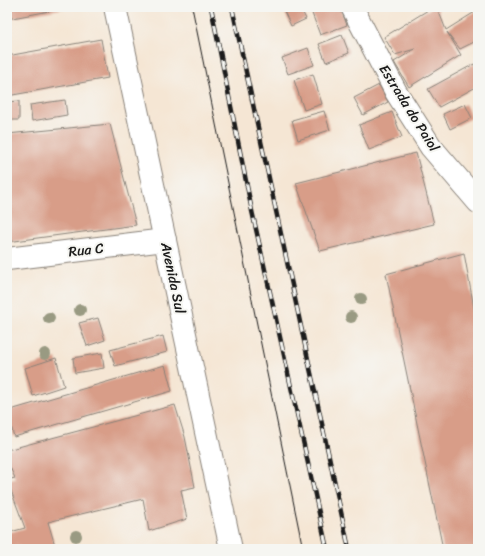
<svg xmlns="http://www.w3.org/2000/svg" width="485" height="556" viewBox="0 0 485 556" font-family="Sriracha,sans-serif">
  <rect width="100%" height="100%" fill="#f6f6f2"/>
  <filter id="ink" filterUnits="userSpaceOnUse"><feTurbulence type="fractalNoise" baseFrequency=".025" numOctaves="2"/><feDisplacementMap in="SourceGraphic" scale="8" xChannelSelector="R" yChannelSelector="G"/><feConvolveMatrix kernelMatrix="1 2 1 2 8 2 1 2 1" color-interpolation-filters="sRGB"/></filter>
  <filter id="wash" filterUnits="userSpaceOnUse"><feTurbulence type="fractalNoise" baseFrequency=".012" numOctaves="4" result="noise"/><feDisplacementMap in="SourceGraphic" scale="16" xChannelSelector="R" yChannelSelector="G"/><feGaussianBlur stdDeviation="0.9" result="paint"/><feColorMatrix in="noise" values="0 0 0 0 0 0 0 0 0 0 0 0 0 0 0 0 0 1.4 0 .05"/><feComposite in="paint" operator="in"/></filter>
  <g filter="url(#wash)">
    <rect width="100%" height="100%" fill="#f5e6d4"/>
    <g id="blocks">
      <g fill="#d89d88">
        <path d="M7 7H66V8L7 19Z"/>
        <path d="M282 7H300L306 19 291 26Z"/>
        <path d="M313 7H340L347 25 320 35 310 8Z"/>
        <path d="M433 7H437L446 30 478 10V40L460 49 447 32 461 55 409 87 394 62 415 49 395 55 384 37Z"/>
        <path d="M342 35 349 53 326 62 319 44Z"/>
        <path d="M101 39 108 78 7 96V56Z"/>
        <path d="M308 48 314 65 288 74 282 58Z"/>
        <path d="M474 64 478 71V86L439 107 428 89Z"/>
        <path d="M313 74 322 104 304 110 294 80Z"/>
        <path d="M379 85 388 102 363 115 354 98Z"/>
        <path d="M65 100 67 115 32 121 30 105Z"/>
        <path d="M19 101V120H7V102Z"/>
        <path d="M465 104 472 118 450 129 443 114Z"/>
        <path d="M324 111 330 130 298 140 292 120Z"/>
        <path d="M392 112 402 137 369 150 359 125Z"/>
        <path d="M110 124 136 225 7 242V134Z"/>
        <path d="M416 153 434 224 320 251 296 183Z"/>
        <path d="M464 253 478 330V549H443L386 274Z"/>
        <path d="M98 318 105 340 87 346 79 323Z"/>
        <path d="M163 336 167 352 115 366 110 350Z"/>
        <path d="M102 353 104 368 75 373 73 358Z"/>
        <path d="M56 358 64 386 33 396 25 368Z"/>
        <path d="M165 365 172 391 14 437 7 411Z"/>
        <path d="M175 405 185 437 195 487 181 490 187 519 149 531 143 499 48 522 56 549H7V533L25 528 7 480 15 478 7 461V450Z"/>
      </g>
    </g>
  </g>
  <g filter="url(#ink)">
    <use href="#blocks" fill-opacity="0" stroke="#888178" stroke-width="1"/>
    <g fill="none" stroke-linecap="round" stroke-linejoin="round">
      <g stroke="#888178" stroke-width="24">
        <g id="street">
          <path d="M115 7 231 549"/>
          <path d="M352 7 396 92 431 147 478 202"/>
          <path d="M7 259 165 240"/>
        </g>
      </g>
      <use href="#street" stroke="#fff" stroke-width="22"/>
      <path stroke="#1c1c1c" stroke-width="1" d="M192 7 303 549"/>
      <g stroke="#1c1c1c" stroke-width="4.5">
        <g id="rail">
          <path d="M211 7 252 211 327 549"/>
          <path d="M232 7 349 549"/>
        </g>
      </g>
      <use href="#rail" stroke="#f6f6f2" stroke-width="3" stroke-dasharray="9" stroke-linecap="butt"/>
    </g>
    <g fill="#999a82">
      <circle cx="361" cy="299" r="6"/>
      <circle cx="80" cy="310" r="6"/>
      <circle cx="351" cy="317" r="6"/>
      <circle cx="49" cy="318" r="6"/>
      <circle cx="45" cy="354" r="6"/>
      <circle cx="76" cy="536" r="6"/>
    </g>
  </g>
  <g text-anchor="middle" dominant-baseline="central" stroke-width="4" stroke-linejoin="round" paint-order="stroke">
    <g font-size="14" fill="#1c1c1c" stroke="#f6f6f2">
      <text transform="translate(409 108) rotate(58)">Estrada do Paiol</text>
      <text transform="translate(86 250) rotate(-7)">Rua C</text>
      <text transform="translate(173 278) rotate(78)">Avenida Sul</text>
    </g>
  </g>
  <rect width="485" height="556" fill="none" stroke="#f6f6f2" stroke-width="24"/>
</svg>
